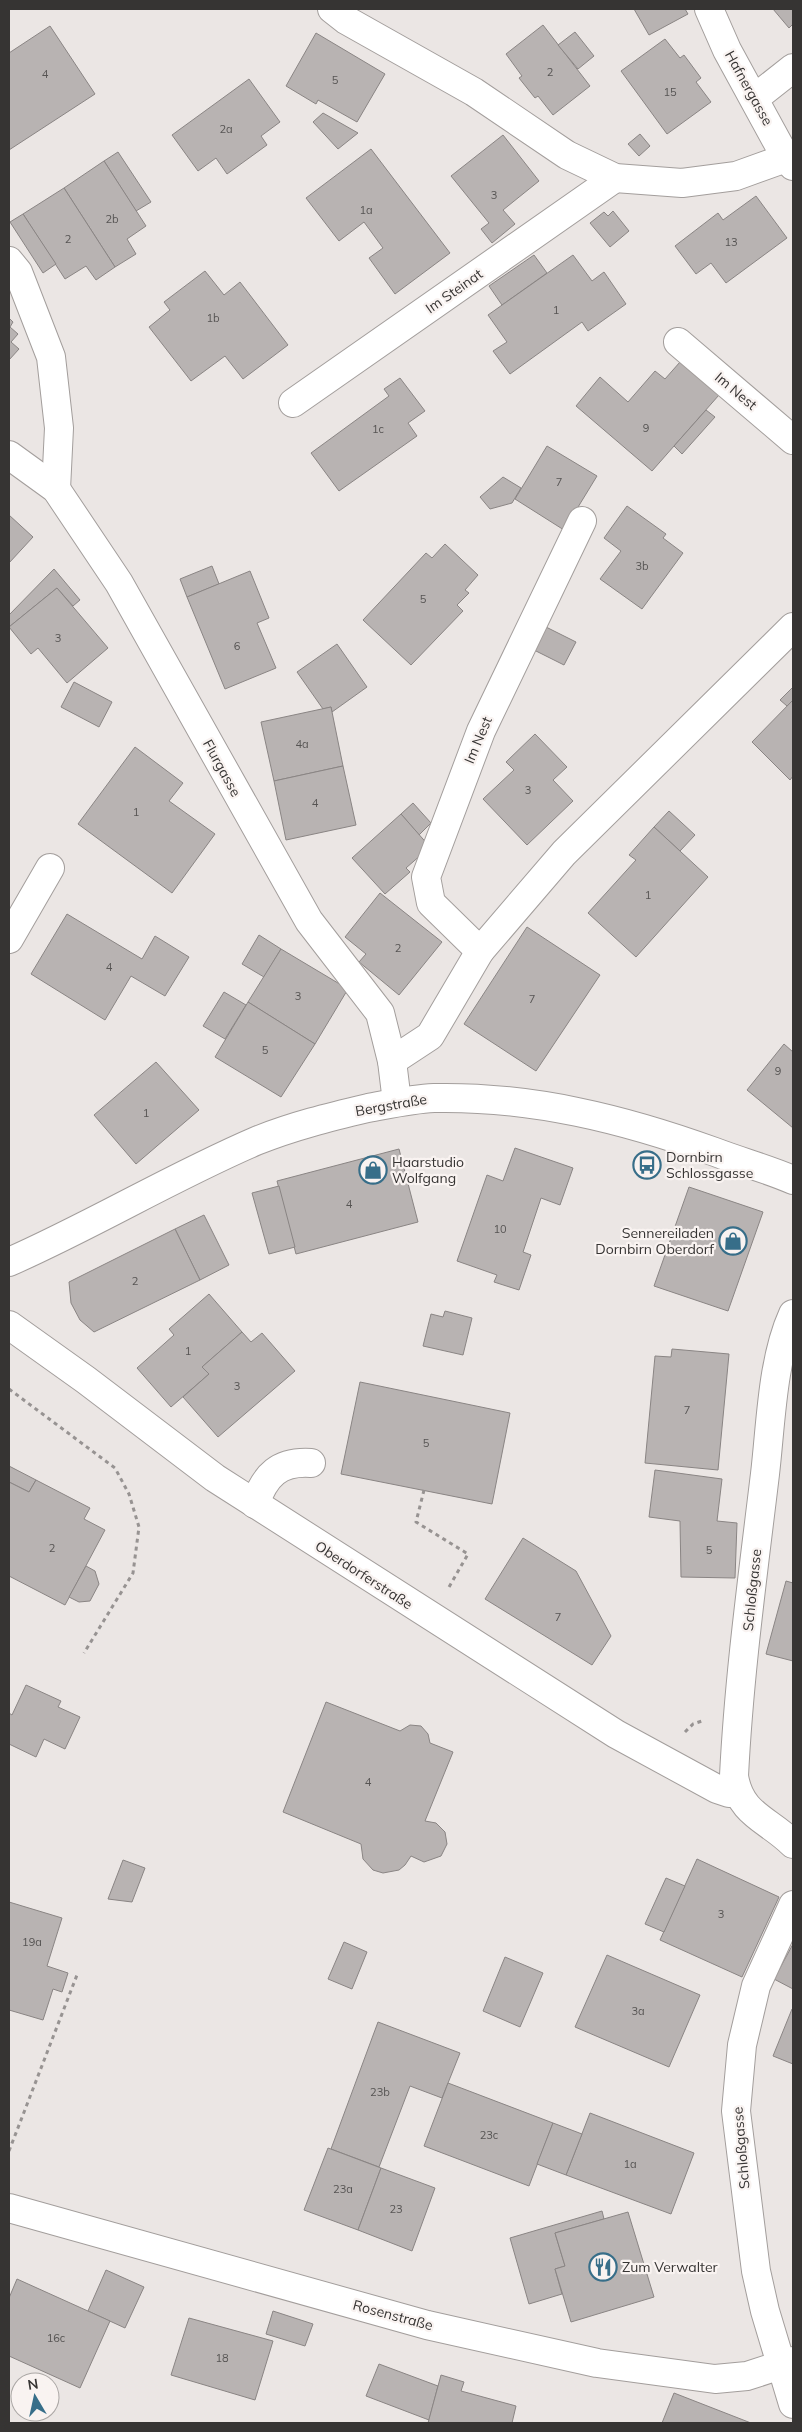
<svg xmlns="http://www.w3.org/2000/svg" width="802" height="2432" viewBox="0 0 802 2432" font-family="Mulish,sans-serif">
  <rect width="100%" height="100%" fill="#ebe6e4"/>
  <g fill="#b8b3b2" stroke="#8a8584">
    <path d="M634 9H685L688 14 649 35Z"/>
    <path d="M773 9H793V24L789 28Z"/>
    <path d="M543 25 590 86 553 115 538 96 535 98 519 78 522 76 506 54Z"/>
    <path d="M50 26 95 94 9 150V53Z"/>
    <path d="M575 32 594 56 578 69 558 45Z"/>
    <path d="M316 33 385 74 357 122 318 100 316 104 286 86Z"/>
    <path d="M665 39 680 58 684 55 701 78 696 82 711 102 667 134 621 71Z"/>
    <path d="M249 79 280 122 261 136 267 145 227 174 216 158 198 171 172 135Z"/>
    <path d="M323 113 358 133 338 149 313 122Z"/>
    <path d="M640 134 650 146 639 156 628 144Z"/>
    <path d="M503 135 539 181 503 210 515 224 492 243 481 229 489 223 451 176Z"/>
    <path d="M371 149 450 253 395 294 369 258 383 248 364 222 339 241 306 198Z"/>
    <path d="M118 152 151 202 136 211 104 161Z"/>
    <path d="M104 161 146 226 127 239 136 254 115 267 64 188Z"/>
    <path d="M64 188 115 267 96 280 86 266 65 279 23 214Z"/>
    <path d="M756 196 787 238 726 283 711 263 696 274 675 246 718 213 723 220Z"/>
    <path d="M613 211 629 231 610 247 590 223 604 212 608 216Z"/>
    <path d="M23 214 56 264 43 273 10 222Z"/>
    <path d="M534 255 547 273 502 305 489 286Z"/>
    <path d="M573 255 592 281 604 272 626 304 588 331 582 322 510 374 493 351 507 342 488 315Z"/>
    <path d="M205 271 224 295 240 282 288 345 243 379 225 356 191 381 149 327 170 310 164 302Z"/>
    <path d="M9 318 13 322 10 327 18 334 11 342 19 349 9 360Z"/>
    <path d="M680 362 719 395 652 471 576 406 600 377 628 402 655 371 665 379Z"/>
    <path d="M400 378 425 411 408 423 417 436 339 491 311 453 389 396 384 389Z"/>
    <path d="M706 410 715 417 682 454 674 446Z"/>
    <path d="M547 446 597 476 564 530 515 499Z"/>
    <path d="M503 477 521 488 512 503 490 509 480 497Z"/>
    <path d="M627 506 666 534 663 538 683 553 642 609 600 579 621 551 604 538Z"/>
    <path d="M9 515 33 537 9 563Z"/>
    <path d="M445 544 478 575 465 590 469 593 457 605 463 611 411 665 363 620 426 553 432 558Z"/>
    <path d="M212 566 219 584 187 597 180 579Z"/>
    <path d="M54 569 80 600 73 606 57 588 9 627V615Z"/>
    <path d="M250 571 269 618 257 623 276 668 225 689 187 597Z"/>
    <path d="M57 588 108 648 67 683 38 648 31 654 9 627Z"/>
    <path d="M546 627 576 642 564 665 534 650Z"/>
    <path d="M337 644 367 687 332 712 331 707 323 709 297 672Z"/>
    <path d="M74 682 112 702 99 727 61 707Z"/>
    <path d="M793 687V700L787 706 780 700Z"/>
    <path d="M793 700V776L790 780 752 742Z"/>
    <path d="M331 707 343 766 274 781 261 722Z"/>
    <path d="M535 734 567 767 553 780 573 801 527 845 483 799 514 770 506 762Z"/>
    <path d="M135 747 183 783 169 801 215 834 172 893 78 824Z"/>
    <path d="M343 766 356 825 286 840 274 781Z"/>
    <path d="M413 803 431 823 419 835 401 814Z"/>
    <path d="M669 811 695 835 680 851 654 827Z"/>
    <path d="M401 814 430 847 406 868 410 872 385 894 352 858Z"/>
    <path d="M654 827 708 877 636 957 588 913 636 860 629 855Z"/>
    <path d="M380 893 442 942 399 995 359 962 366 954 345 937Z"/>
    <path d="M67 914 142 959 155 936 189 957 165 996 131 976 105 1020 31 974Z"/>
    <path d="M527 927 600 975 536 1071 464 1024Z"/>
    <path d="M259 935 281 949 264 977 242 964Z"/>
    <path d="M281 949 348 989 315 1044 248 1002Z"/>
    <path d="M224 992 246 1005 225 1039 203 1026Z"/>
    <path d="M248 1002 315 1044 281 1097 215 1057Z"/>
    <path d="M784 1044 793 1052V1128L747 1090Z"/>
    <path d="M156 1062 199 1110 136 1164 94 1115Z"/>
    <path d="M515 1148 573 1168 560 1205 541 1198 523 1252 531 1255 519 1290 494 1282 497 1275 457 1261 487 1175 503 1181Z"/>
    <path d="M399 1149 418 1222 296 1254 277 1181Z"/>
    <path d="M279 1186 295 1247 269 1254 252 1193Z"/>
    <path d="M689 1187 763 1212 728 1311 654 1286Z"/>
    <path d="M204 1215 229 1265 200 1280 175 1229Z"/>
    <path d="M175 1229 200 1280 94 1332 80 1320 71 1303 69 1282Z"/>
    <path d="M209 1294 242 1332 202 1367 209 1374 171 1407 137 1368 174 1335 169 1329Z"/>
    <path d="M445 1311 472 1318 463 1355 423 1346 431 1314 443 1317Z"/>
    <path d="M242 1332 251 1342 262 1333 295 1371 218 1437 183 1397 209 1374 202 1367Z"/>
    <path d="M672 1349 729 1354 718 1470 645 1463 655 1356 671 1357Z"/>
    <path d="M360 1382 510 1413 492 1504 341 1474Z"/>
    <path d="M9 1466 36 1480 29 1492 9 1482Z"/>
    <path d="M655 1470 722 1479 717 1521 737 1523 735 1578 681 1577 680 1521 649 1517Z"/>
    <path d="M36 1480 90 1508 84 1519 105 1530 65 1605 9 1576V1482L29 1492Z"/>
    <path d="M523 1538 576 1571 611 1636 592 1665 485 1599Z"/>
    <path d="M86 1566 95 1571 99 1584 90 1601 79 1602 69 1597Z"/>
    <path d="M786 1581 793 1583V1661L766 1654Z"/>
    <path d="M26 1685 61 1701 58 1707 80 1717 65 1749 44 1739 36 1757 9 1744V1713L12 1715Z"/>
    <path d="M326 1702 400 1731 410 1725 421 1726 428 1734 430 1743 453 1752 425 1821 436 1823 445 1832 447 1844 441 1856 424 1862 411 1856 405 1865 399 1870 383 1873 373 1870 363 1859 361 1844 283 1812Z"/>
    <path d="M697 1859 779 1897 742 1977 660 1940Z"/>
    <path d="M123 1860 145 1868 132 1902 108 1899Z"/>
    <path d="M666 1878 685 1886 664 1932 645 1924Z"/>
    <path d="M9 1902 62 1918 47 1966 68 1973 62 1992 53 1989 43 2020 9 2010Z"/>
    <path d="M344 1942 367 1952 352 1989 328 1979Z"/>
    <path d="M793 1944V1989L774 1979Z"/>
    <path d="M607 1955 700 1995 669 2067 575 2027Z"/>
    <path d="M505 1957 543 1973 520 2027 483 2011Z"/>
    <path d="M792 2009 793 2010V2064L773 2056Z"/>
    <path d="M378 2022 460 2053 442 2098 410 2086 379 2167 331 2149Z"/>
    <path d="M448 2083 553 2123 529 2186 424 2146Z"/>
    <path d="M590 2113 694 2153 671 2214 566 2175Z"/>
    <path d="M553 2123 582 2134 566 2175 537 2164Z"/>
    <path d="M328 2148 381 2168 358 2230 304 2210Z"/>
    <path d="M381 2168 435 2188 412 2251 358 2230Z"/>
    <path d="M602 2211 604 2219 555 2233 565 2266 555 2269 562 2294 529 2304 510 2238Z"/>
    <path d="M628 2212 654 2297 571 2322 555 2269 565 2266 555 2233Z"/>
    <path d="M106 2270 144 2287 125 2328 88 2311Z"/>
    <path d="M17 2279 110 2321 80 2388 9 2356V2298Z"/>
    <path d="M273 2311 313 2324 305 2346 266 2334Z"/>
    <path d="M189 2318 273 2341 255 2400 171 2375Z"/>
    <path d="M379 2364 438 2386 429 2420 366 2396Z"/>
    <path d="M441 2375 464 2382 461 2391 516 2406 512 2423H428Z"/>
    <path d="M674 2393 751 2423H662Z"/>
  </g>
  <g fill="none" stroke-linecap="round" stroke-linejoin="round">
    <g stroke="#a39e9c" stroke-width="30">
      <g id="minor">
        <path d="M332 9 346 20 474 92 567 155 615 178 682 183 736 176 786 158"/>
        <path d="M709 9 727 50 786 158 793 166"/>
        <path d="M755 98 793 68"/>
        <path d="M9 261 18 272 51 357 59 428 56 489"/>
        <path d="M678 342 793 440"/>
        <path d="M293 403 615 178"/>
        <path d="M9 455 56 489 119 583 309 921 380 1013 392 1061 397 1102"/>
        <path d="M9 939 50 868"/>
        <path d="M480 951 431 903 426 877 481 731 582 521"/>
        <path d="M392 1061 430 1036 480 951 564 853 793 627"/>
        <path d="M793 1314C772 1360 771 1423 765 1474 753 1574 739 1675 734 1776 740 1815 768 1819 793 1844"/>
        <path d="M9 1325 86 1380 215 1478 616 1734 717 1789 729 1793H738"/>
        <path d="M255 1504C265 1475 279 1461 311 1463"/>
        <path d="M793 1905 756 1986 742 2045 736 2111 756 2271 765 2311 793 2404"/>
        <path d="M9 2208 427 2325 597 2363 715 2379 747 2376 793 2361"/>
      </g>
    </g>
    <g stroke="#a39e9c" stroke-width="30">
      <path id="major" d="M9 1262C93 1225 172 1177 256 1141 293 1126 330 1117 368 1108 390 1104 412 1099 434 1098 531 1096 624 1119 715 1152 741 1162 768 1169 793 1180"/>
    </g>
    <g stroke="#979392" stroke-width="3" stroke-dasharray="4 4" stroke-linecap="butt">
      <path d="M9 1389 115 1468 129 1494 139 1527 133 1573 84 1653"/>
      <path d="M424 1490 416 1522 468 1554 449 1587"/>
      <path d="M685 1732 693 1724 702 1721"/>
      <path d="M9 2151 77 1975"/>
    </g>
    <use href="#minor" stroke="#fff" stroke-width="28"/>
    <use href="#major" stroke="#fff" stroke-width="28"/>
  </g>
  <defs>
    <g id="bus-ring" transform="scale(1.4375)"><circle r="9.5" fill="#f9f3f1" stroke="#376e89" stroke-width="1.5"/><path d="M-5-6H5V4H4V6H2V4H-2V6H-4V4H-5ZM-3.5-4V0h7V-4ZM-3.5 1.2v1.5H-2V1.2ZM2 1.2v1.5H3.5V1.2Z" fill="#376e89"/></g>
    <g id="shop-ring" transform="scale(1.4375)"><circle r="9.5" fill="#f9f3f1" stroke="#376e89" stroke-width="1.5"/><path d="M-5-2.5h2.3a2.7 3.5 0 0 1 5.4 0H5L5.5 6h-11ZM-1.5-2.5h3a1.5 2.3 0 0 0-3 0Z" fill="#376e89"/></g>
    <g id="restaurant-ring" transform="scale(1.4375)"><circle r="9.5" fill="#f9f3f1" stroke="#376e89" stroke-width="1.5"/><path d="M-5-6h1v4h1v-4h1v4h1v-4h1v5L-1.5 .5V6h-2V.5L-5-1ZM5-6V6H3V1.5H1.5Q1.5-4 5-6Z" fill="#376e89"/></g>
  </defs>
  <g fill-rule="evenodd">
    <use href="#bus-ring" x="647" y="1165"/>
    <use href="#shop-ring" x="373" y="1170"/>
    <use href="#shop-ring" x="733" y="1241"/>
    <use href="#restaurant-ring" x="603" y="2267"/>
  </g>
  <g text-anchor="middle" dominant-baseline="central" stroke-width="4.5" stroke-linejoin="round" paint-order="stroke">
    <g font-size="11" fill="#565453">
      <text x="550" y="72">2</text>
      <text x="45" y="74">4</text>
      <text x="335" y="80">5</text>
      <text x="670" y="92">15</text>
      <text x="226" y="129">2a</text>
      <text x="494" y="195">3</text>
      <text x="366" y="210">1a</text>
      <text x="112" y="219">2b</text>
      <text x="68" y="239">2</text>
      <text x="731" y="242">13</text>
      <text x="556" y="310">1</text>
      <text x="213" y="318">1b</text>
      <text x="646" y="428">9</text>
      <text x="378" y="429">1c</text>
      <text x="559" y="482">7</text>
      <text x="642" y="566">3b</text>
      <text x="423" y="599">5</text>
      <text x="58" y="638">3</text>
      <text x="237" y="646">6</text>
      <text x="302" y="744">4a</text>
      <text x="528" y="790">3</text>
      <text x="315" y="803">4</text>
      <text x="136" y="812">1</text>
      <text x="648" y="895">1</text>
      <text x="398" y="948">2</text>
      <text x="109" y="967">4</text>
      <text x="298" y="996">3</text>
      <text x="532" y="999">7</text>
      <text x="265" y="1050">5</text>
      <text x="778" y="1071">9</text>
      <text x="146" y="1113">1</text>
      <text x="349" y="1204">4</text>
      <text x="500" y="1229">10</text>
      <text x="135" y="1281">2</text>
      <text x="188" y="1351">1</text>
      <text x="237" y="1386">3</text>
      <text x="687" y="1410">7</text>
      <text x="426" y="1443">5</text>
      <text x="52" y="1548">2</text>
      <text x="709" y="1550">5</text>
      <text x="558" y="1617">7</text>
      <text x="368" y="1782">4</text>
      <text x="721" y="1914">3</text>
      <text x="32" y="1942">19a</text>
      <text x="638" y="2011">3a</text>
      <text x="380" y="2092">23b</text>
      <text x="489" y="2135">23c</text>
      <text x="630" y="2164">1a</text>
      <text x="343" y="2189">23a</text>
      <text x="396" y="2209">23</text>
      <text x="56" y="2338">16c</text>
      <text x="222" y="2358">18</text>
    </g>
    <g font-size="14" fill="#363433" stroke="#f9f3f1">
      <text transform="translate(749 88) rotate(61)">Hafnergasse</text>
      <text transform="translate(454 291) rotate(-35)">Im Steinat</text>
      <text transform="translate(736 391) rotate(40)">Im Nest</text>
      <text transform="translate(478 740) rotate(-67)">Im Nest</text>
      <text transform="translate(222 768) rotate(61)">Flurgasse</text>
      <text transform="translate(391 1105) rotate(-10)">Bergstraße</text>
      <text transform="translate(364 1575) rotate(33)">Oberdorferstraße</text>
      <text transform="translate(752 1590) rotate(-84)">Schloßgasse</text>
      <text transform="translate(741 2148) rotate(-95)">Schloßgasse</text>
      <text transform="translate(393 2315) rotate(15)">Rosenstraße</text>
    </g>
    <g font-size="14" fill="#363433" stroke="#f9f3f1" text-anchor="start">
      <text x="666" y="1157">Dornbirn<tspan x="666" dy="16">Schlossgasse</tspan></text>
      <text x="392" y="1162">Haarstudio<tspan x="392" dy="16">Wolfgang</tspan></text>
      <text x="714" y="1233" text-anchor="end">Sennereiladen<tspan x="714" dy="16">Dornbirn Oberdorf</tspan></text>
      <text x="622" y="2267">Zum Verwalter</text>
    </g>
  </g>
  <rect width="802" height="2432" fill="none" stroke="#363433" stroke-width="20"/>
  <g transform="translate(35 2397) rotate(351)"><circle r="24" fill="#f9f3f1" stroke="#aba7a5"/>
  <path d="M0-4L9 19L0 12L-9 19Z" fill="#376e89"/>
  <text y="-8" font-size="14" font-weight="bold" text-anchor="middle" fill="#363433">N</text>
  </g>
</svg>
